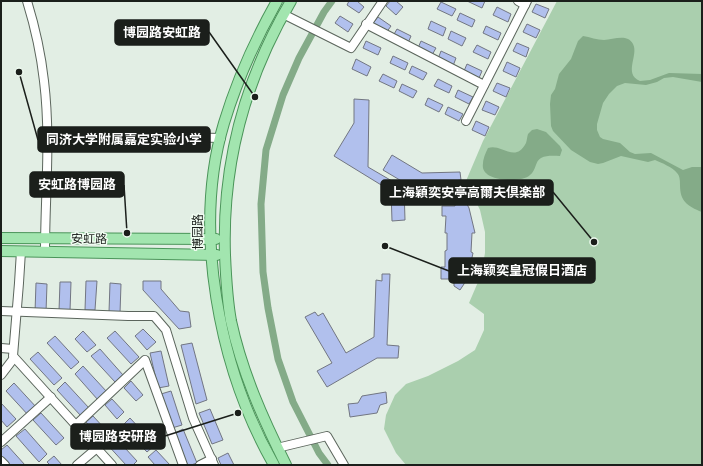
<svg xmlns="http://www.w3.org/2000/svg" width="703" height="466" viewBox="0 0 703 466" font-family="'Space Grotesk','Noto Sans SC',sans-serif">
  <rect width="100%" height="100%" fill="#e2eee4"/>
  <path fill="#aacfae" d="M557 1H702V465H406L396 453 384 429 386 415 395 395 406 384 428 376 458 361 475 350 484 330V314L469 303 481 275 485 253V232L480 210 466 181 483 141Z"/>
  <g fill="#84ab88">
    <path d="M583 36C590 37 597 40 604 40 613 40 627 33 633 44 639 55 623 74 640 81L650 80 669 73 702 74V82L673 77 664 78 657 82 646 85 625 83 617 86 609 94 603 103 597 124V130L600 137 603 139 620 143 630 152 635 154 651 153 683 170 692 167H702V212C687 206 680 201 680 185 680 181 680 176 677 173 672 167 662 163 655 160L648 162 621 156 603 163 598 164 590 162 571 150 553 131 551 126 550 104 551 95 555 89 559 74 571 59 578 41Z"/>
    <path d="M537 129 546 132 560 146 562 150 560 156C554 156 547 155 541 158 535 161 536 171 530 175 522 183 486 182 483 168 482 161 485 154 488 148 502 143 515 164 526 143 527 140 527 137 528 134L532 130Z"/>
  </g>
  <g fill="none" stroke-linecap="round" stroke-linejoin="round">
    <path stroke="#84ab88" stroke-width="7" d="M328 465 319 453 293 402 278 359 268 308 263 272 261 204 266 150 283 95 299 58 324 12 332 1"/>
  </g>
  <g fill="#b1c0ed" stroke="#727682">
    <path d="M349 1H357L364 7 359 13 347 5Z"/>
    <path d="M390 1H396L403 7 396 15 386 6Z"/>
    <path d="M467 1H485L482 8Z"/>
    <path d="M441 2 456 9 452 16 437 9Z"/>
    <path d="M536 4 549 9 545 18 532 12Z"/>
    <path d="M497 7 511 14 508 22 493 15Z"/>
    <path d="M460 13 475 20 472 27 457 20Z"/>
    <path d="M340 16 353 24 348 32 335 23Z"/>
    <path d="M378 17 391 26 386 33 373 23Z"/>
    <path d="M431 21 446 28 443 36 428 29Z"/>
    <path d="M527 24 540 30 536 38 523 32Z"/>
    <path d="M486 26 501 33 498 40 483 33Z"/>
    <path d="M397 29 411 36 408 43 393 36Z"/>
    <path d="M451 31 466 38 462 46 448 39Z"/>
    <path d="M366 41 381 48 378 55 363 48Z"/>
    <path d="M421 41 436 48 432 55 418 48Z"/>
    <path d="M517 43 529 48 526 57 513 51Z"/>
    <path d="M477 45 491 52 488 59 473 52Z"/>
    <path d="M441 51 456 58 453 66 438 59Z"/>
    <path d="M393 56 408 63 405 70 390 63Z"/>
    <path d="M356 59 371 67 367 76 352 69Z"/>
    <path d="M507 62 520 68 516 77 503 71Z"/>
    <path d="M467 64 482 71 479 78 464 71Z"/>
    <path d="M412 66 427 73 423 80 409 73Z"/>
    <path d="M383 74 397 81 394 88 379 81Z"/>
    <path d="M438 79 452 86 449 93 434 86Z"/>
    <path d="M497 83 510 88 506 97 493 91Z"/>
    <path d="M402 84 417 91 413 98 399 91Z"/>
    <path d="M458 90 473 97 469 104 455 97Z"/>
    <path d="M428 98 443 105 439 112 425 105Z"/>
    <path d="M354 99 369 100 368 167 404 188 405 220 392 221 391 191 334 156 354 123Z"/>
    <path d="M486 101 499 107 495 115 482 110Z"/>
    <path d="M448 107 463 114 459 121 445 114Z"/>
    <path d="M476 121 489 127 485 136 472 130Z"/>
    <path d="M392 155 422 173 460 172 461 180 454 181 455 187 415 189 383 170Z"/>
    <path d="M462 195 469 208 475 233H472L471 252 473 253 470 267 464 284 460 290 454 286V279H441V267H445V251L447 250V233H445L446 216H442V206H455V199Z"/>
    <path d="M382 274H390L387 345 399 346 398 358H377L327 387 317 371 332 363 305 317 315 312 318 316 323 313 346 353 374 337 376 280 382 281Z"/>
    <path d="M86 281H97L95 310H85Z"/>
    <path d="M143 281H161V289L180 311 189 312 191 327 179 329 143 290Z"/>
    <path d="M60 282H71L70 311H59Z"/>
    <path d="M36 283 47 284 46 312H35Z"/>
    <path d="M110 283 121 284 120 313 109 312Z"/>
    <path d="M143 329 156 342 147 350 135 336Z"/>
    <path d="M83 331 96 345 87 352 75 339Z"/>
    <path d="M115 331 139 357 131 364 107 338Z"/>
    <path d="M55 336 79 362 71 369 47 343Z"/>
    <path d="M192 343 207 400 196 404 181 345Z"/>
    <path d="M100 349 123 375 115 382 91 356Z"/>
    <path d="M161 351 169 386 158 388 150 353Z"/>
    <path d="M38 352 62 378 54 385 30 359Z"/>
    <path d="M83 366 107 392 98 400 75 374Z"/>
    <path d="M131 381 143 395 136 401 124 388Z"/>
    <path d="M65 382 89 408 81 416 57 390Z"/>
    <path d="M14 383 37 408 29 416 6 391Z"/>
    <path d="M171 391 182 425 172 428 161 394Z"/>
    <path d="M386 392 387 403 380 405 377 413 350 417 348 404 358 403 362 396Z"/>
    <path d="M112 399 124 412 117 419 105 405Z"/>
    <path d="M1 403 16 419 7 427 1 420Z"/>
    <path d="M210 409 223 440 212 444 199 413Z"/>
    <path d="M41 413 64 438 56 445 33 420Z"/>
    <path d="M93 416 105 429 98 436 86 422Z"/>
    <path d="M130 418 155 445 147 452 122 426Z"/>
    <path d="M25 429 47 454 39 462 16 436Z"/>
    <path d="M183 429 197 463 191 465H187L173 434Z"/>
    <path d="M113 435 137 461 133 465H126L105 442Z"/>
    <path d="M7 445 25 465H10L1 455V450Z"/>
    <path d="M156 450 170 465H155L148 457Z"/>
    <path d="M228 453 234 465H221L218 458Z"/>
    <path d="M54 456 62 465H50L47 462Z"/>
  </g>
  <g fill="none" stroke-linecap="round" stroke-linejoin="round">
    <g stroke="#5b655c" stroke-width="10">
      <g id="minor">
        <path d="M27 1C35 27 41 54 44 81 51 138 45 195 45 252"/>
        <path d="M518 1 525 5"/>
        <path d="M283 14 351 48 383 1"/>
        <path d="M366 24 484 85"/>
        <path d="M466 121 527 1"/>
        <path d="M48 134 221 138"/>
        <path d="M21 251 19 283 13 356 112 465"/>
        <path d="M1 311 128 316H154L166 330 193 418 214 465"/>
        <path d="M1 348 13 349"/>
        <path d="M1 375 14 358"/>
        <path d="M76 425 145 360 183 465"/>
        <path d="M1 442 51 397"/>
        <path d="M277 448 327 436 344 465"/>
        <path d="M1 461 5 465"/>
        <path d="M77 465 97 448"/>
        <path d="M200 465 212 459"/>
      </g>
    </g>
    <g stroke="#4a9459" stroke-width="12">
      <g id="major">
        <path d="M1 238 216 239"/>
        <path d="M1 251 217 255"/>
        <path d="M274 465C219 369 192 230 224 123 237 80 255 40 277 1"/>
        <path d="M286 465C263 419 242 372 231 321 227 299 226 278 225 255 222 165 245 79 291 1"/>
      </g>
    </g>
    <use href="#minor" stroke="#fff" stroke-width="8"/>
    <use href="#major" stroke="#a2e5af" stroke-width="10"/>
  </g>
  <g text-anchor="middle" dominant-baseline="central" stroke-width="3" stroke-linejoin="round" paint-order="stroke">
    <g font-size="12" fill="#1b1f1b" stroke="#f0fcf1">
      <text transform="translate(198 232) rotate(-90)">博园路</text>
      <text transform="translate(89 239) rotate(1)">安虹路</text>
    </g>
  </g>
  <path fill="none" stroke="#1b1f1b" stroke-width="1.5" d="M255 97L209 32M19 72L38 140M127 233L124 185M594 242L553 192M385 246L449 271M238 413L165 436"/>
  <g fill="#1b1f1b" stroke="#f0fcf1" stroke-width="1.5">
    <circle cx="255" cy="97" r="4"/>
    <circle cx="19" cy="72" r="4"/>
    <circle cx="127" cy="233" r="4"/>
    <circle cx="594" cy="242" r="4"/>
    <circle cx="385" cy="246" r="4"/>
    <circle cx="238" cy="413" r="4"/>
  </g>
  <g fill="#1b1f1b" stroke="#1b1f1b" stroke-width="1.5">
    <rect x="115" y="20" width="94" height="25" rx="4"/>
    <rect x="38" y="127" width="172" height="25" rx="4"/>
    <rect x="30" y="172" width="94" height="25" rx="4"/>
    <rect x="381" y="180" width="172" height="25" rx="4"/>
    <rect x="449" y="258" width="146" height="25" rx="4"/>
    <rect x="71" y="424" width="94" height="25" rx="4"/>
  </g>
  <g font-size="13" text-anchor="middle" font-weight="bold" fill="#fff">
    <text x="162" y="37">博园路安虹路</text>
    <text x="124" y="144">同济大学附属嘉定实验小学</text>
    <text x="77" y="189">安虹路博园路</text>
    <text x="467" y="197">上海穎奕安亭高爾夫倶楽部</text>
    <text x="522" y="275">上海颖奕皇冠假日酒店</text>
    <text x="118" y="441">博园路安研路</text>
  </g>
  <rect width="703" height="466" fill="none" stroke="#1b1f1b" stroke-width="4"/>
</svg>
